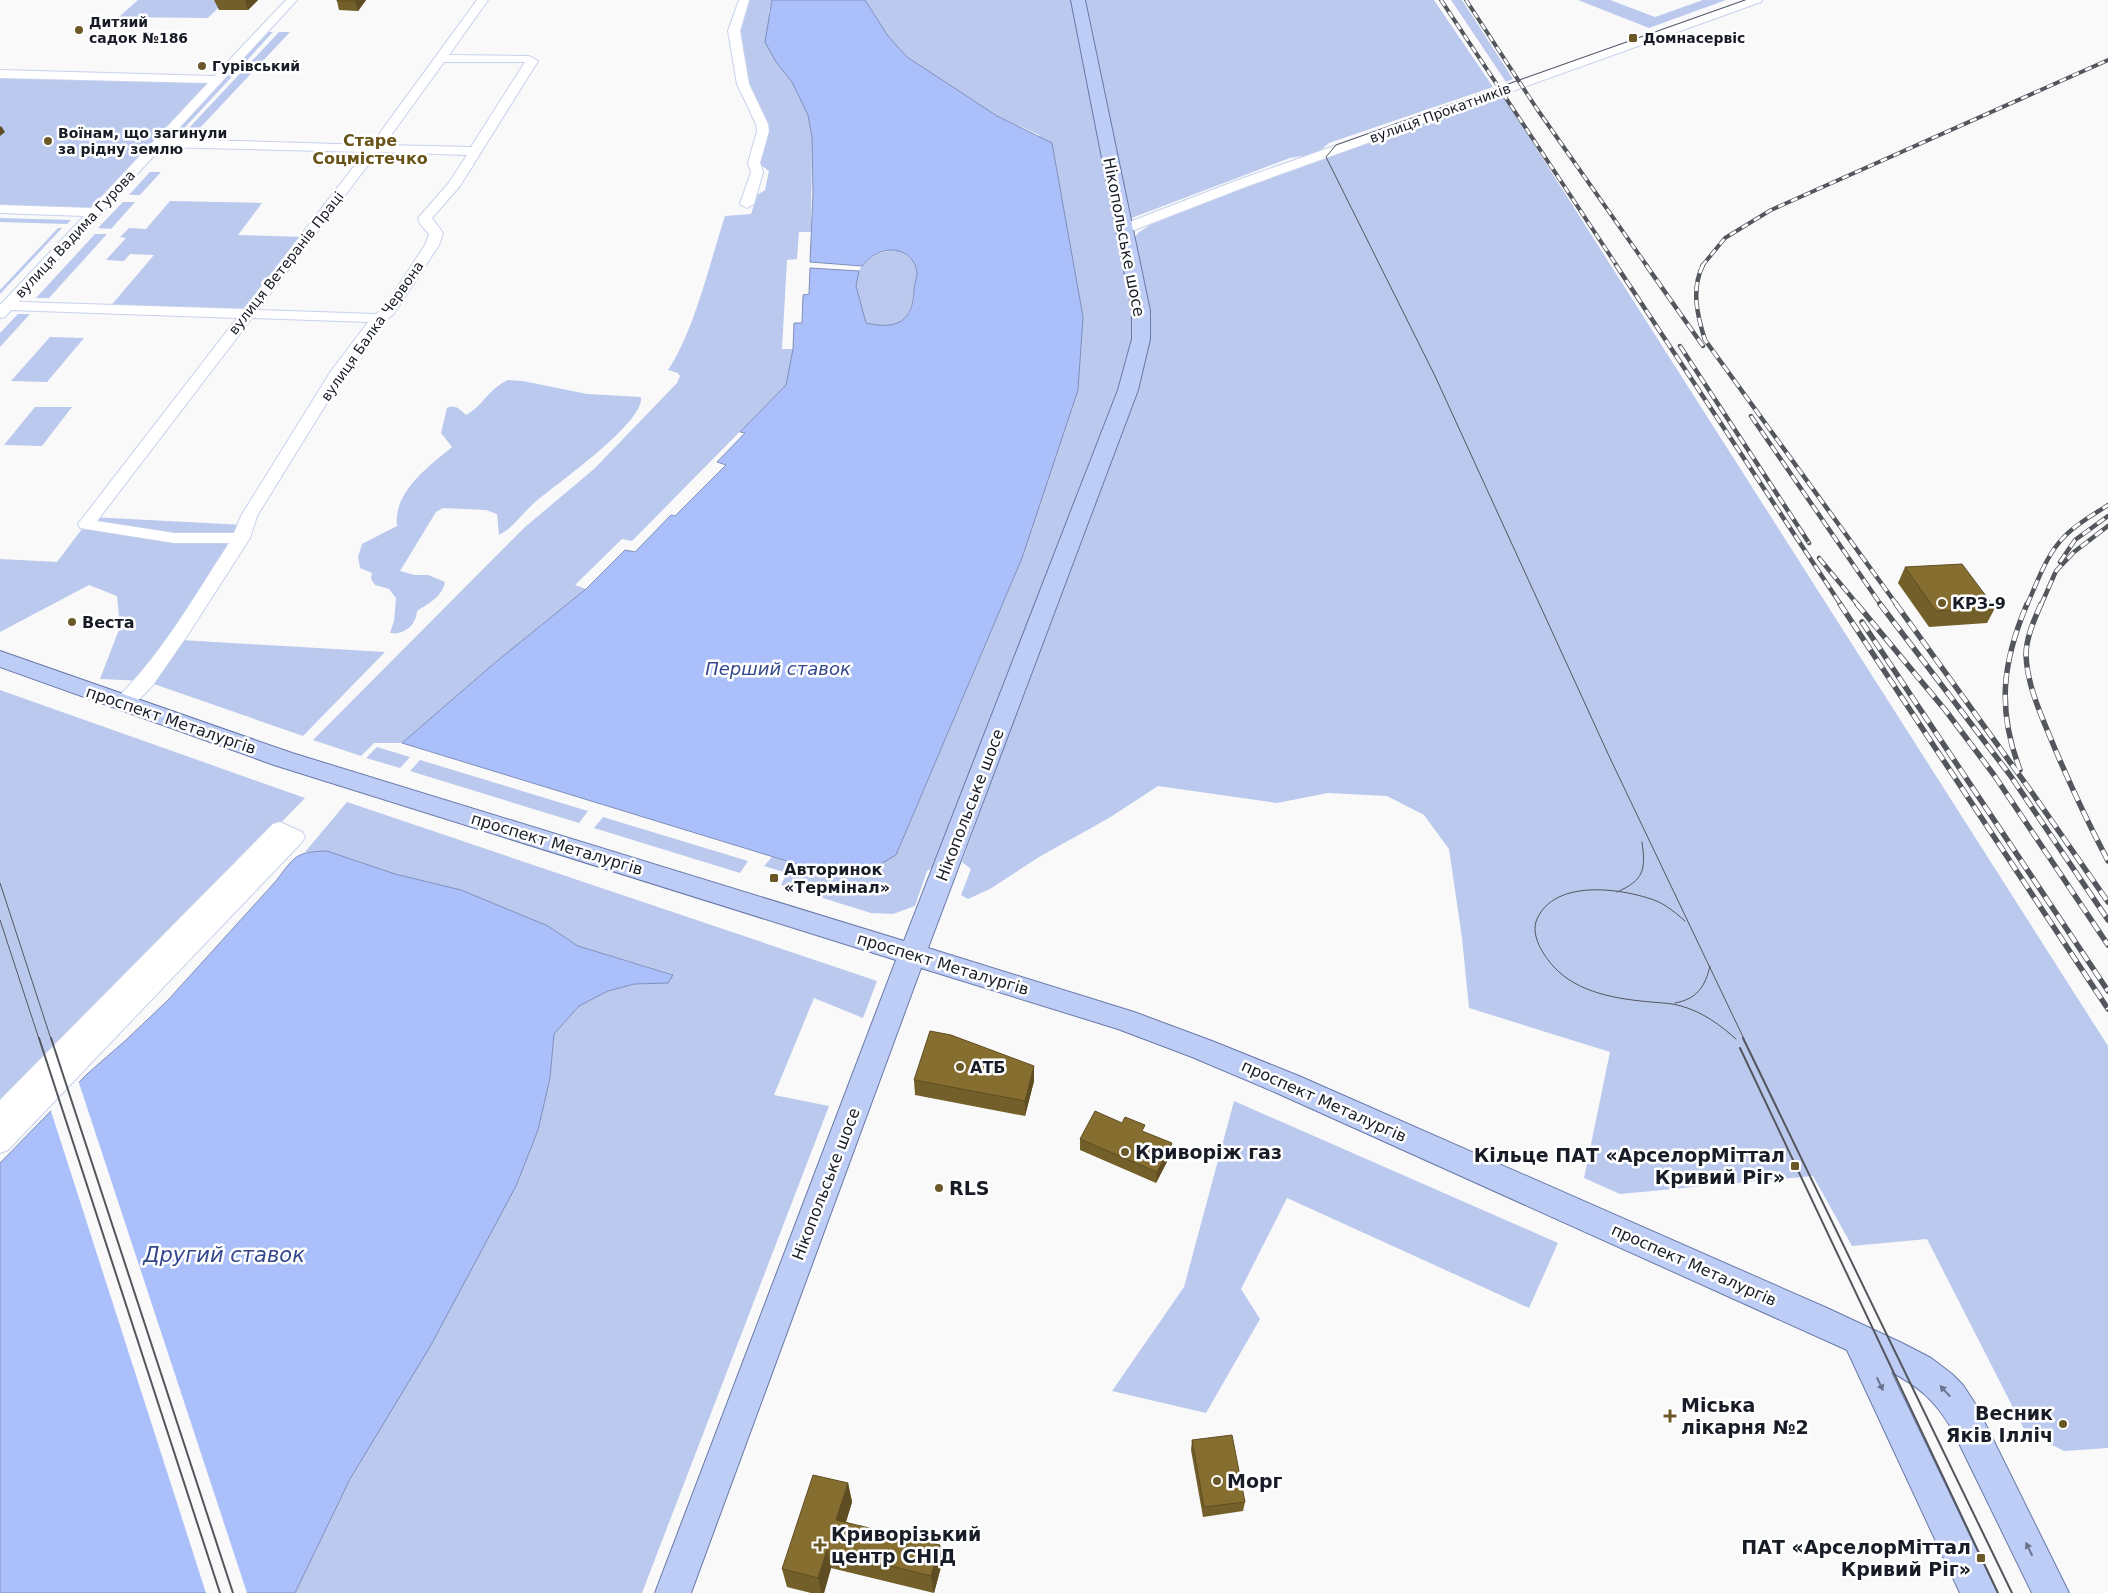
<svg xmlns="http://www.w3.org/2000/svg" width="2108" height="1593" viewBox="0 0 2108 1593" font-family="'DejaVu Sans',sans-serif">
  <rect width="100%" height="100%" fill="#f9f9f9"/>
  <g fill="#bbc9ee">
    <path d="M138 0H213L223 3 208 18 119 17Z"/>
    <path d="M750 0H772L769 12 776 62 792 82 808 115 812 138 811 232H799L797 259 787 260 782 349H793L786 385 632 541 622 539 575 585 586 589 497 661 402 743H374L361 756 313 740 525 527 594 469 677 383 680 376 678 373 668 370C694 332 710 262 725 216L751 214 757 195 765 190 769 171 759 164 767 132 748 83 741 30Z"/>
    <path d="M865 0H1071L1133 312 1132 339 1119 389 938 864 927 871 915 906 893 914 871 913 781 885 787 873 764 866 772 857 816 870 858 877 896 855 1022 558 1078 390 1039 135 997 116 907 57 888 36Z"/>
    <path d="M1083 0H1434L1493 87 1329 143 1316 154 1290 158 1129 219Z"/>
    <path d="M1451 0H1462L1513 79 1506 82Z"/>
    <path d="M1578 0H1610L1655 17 1703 0H1726L1649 28Z"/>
    <path d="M269 32H273L178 135H173Z"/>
    <path d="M279 32H290L198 130H187Z"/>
    <path d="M0 74 218 80 96 212 0 210Z"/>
    <path d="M1501 93 2108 1046V1448L2064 1451 2025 1431 1927 1239 1852 1246 1813 1176 1620 1194 1584 1178 1610 1052 1469 1008 1462 938 1449 849 1424 815 1387 796 1328 793 1277 803 1158 786 1109 818 1039 857 990 889 968 899 961 895 971 869 962 862 1134 391 1133 240 1138 233 1150 225 1247 185Z"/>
    <path d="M150 172H161L140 195H129Z"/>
    <path d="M170 201 262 203 238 235 307 237 248 314 108 309 154 255 130 254 124 261 106 260 126 238 120 237 129 228 146 229Z"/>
    <path d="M123 202H135L111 229 98 228Z"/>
    <path d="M0 218 71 220 67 224 0 222Z"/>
    <path d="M58 228H62L0 294V290Z"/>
    <path d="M95 234H107L49 298H36Z"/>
    <path d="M897 250C908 254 918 262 917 276 917 279 914 283 914 287 911 321 901 331 866 323 863 312 858 300 856 289 853 264 876 251 897 250Z"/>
    <path d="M18 314H30L0 347V333Z"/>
    <path d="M50 337 84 338 47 382 11 381Z"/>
    <path d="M508 380 523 381 587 394 641 397C645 423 553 486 533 504 521 515 513 528 499 535L497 514 486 510 443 508 436 512 400 571 415 575H428L445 582C442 597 429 603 417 611 416 625 405 635 390 633L394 621 396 598 389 589 375 585 371 579 372 573 360 568 358 557 362 544 397 526C393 492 428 467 452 447L441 433 447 408C456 404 459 409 466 415 485 404 488 389 508 380Z"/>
    <path d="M35 407H72L42 446 4 445Z"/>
    <path d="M91 517 244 525 146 681 100 679 120 627 117 596 89 585 0 632V559L57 562Z"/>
    <path d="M181 640 385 652 303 736 151 683Z"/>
    <path d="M0 690 305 798 0 1110Z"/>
    <path d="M377 747 410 757 400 768 366 758Z"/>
    <path d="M420 760 588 811 579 823 410 771Z"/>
    <path d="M347 802 877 981 863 1018 814 998 774 1095 829 1106 642 1593H295L350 1479 538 1130 550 1078 554 1034 579 1006 608 991 634 984 667 983 672 974 578 946 548 926 461 890 395 874 327 851 305 852Z"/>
    <path d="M603 817 748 861 740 873 594 828Z"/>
    <path d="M1234 1101 1558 1243 1529 1308 1287 1198 1241 1289 1260 1319 1206 1413 1112 1391 1184 1287Z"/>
  </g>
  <g fill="#abc0fb" stroke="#7f8fbb">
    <path d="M772 0H865L888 36 907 57 997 116 1052 143 1083 317 1078 390 1022 558 896 855 858 877 816 870 402 743 497 661 586 589 625 550 635 552 671 515 675 516 726 465 717 462 745 433 740 432 786 385 793 349 794 323H802L803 295 809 294 810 268 859 271 856 286 866 323C897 330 913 322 914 289 914 283 917 279 917 274 916 256 900 247 884 251 875 254 868 258 862 266L810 262 813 194 812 137 808 115 792 82 776 62 765 42Z"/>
    <path d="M327 851 395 874 461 890 548 926 578 946 673 975 668 983 634 984 608 991 579 1006 554 1034 550 1078 538 1130 516 1186 431 1345 350 1479 295 1593H0V1163L87 1074 126 1040 168 1000 276 881C295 856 295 852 327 851Z"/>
  </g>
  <path fill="#f9f9f9" d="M78 1080 247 1593H206L50 1108Z"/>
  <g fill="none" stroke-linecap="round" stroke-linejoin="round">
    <g stroke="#c6d1ed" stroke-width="2">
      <g id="minor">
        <path d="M286 0H297L169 139 371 145 477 0H488L449 55 529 56 538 61 460 186 432 218 443 233 439 245 393 315 384 321 346 372 257 516 250 538 189 633 153 685 130 709 123 710 116 709 114 704 116 699C162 654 194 597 229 543H174L86 529 80 528 78 524 237 318 11 310 5 317 0 318V305L2 303 84 216 0 213V205L91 208 208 83 0 78V70L214 76ZM444 62H525L471 147 384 145ZM162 147 365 152 244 309 19 302ZM378 152 467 155 448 184 418 218 420 224 429 234 425 245 383 309 376 314 258 310ZM252 318 368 322 331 371 241 516 234 533H174L97 521Z"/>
        <path d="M739 0H749L740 31 749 84 768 124 769 131 760 163 763 172 754 204 747 208 740 204 751 172 748 163 757 131 756 124 737 84 728 31Z"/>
        <path d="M1747 0H1762L1761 2 1248 186 1129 232H1119L1117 229 1119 226 1238 180Z"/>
        <path d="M280 822 302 832 305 837 302 842 8 1150 0 1153V1100L273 824Z"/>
      </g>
    </g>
    <g stroke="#6879a9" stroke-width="2">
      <path id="major" d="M1071 0H1085L1150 311V339L1138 390 928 948 1134 1012 1212 1041 1299 1076 1827 1308 1902 1343 1931 1358 1952 1374 1963 1385 1976 1405 2069 1593H2032L1952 1429C1935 1401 1920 1387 1891 1372L1997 1593H1960L1847 1350 1279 1094 1192 1057 1118 1029 921 968 691 1593H655L896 960 274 765 0 667V651L292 753 904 941 1118 390 1132 339V311Z"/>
    </g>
    <use href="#minor" fill="#fff" fill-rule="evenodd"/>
    <use href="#major" fill="#becdf6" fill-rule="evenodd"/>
    <g stroke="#53565d" stroke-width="1">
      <path d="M0 883 51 1039"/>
      <path d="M1617 892C1644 880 1646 870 1642 842"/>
      <path d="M0 920 39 1039"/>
      <path d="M1685 921C1676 913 1665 904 1654 900 1620 888 1555 879 1537 919 1530 935 1543 955 1554 967 1578 993 1617 999 1651 1002 1661 1003 1672 1003 1681 1006 1703 1012 1720 1025 1736 1039"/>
      <path d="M1675 1003C1697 999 1705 987 1710 966"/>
      <path d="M1744 1039 1609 756 1435 376 1326 157 1336 145 1745 0"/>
    </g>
    <g stroke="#53565d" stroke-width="2">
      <path d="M39 1038 220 1593"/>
      <path d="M51 1038 233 1593"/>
      <path d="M1743 1038 2012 1593"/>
      <path d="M1740 1048 1998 1593"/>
    </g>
    <g stroke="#53565d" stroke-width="4">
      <g id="rail-far2">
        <path d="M1441 0 1617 266"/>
        <path d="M1466 0 1537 109 1647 266"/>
        <path d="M1702 266 1725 238 1771 210 2108 60"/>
      </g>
    </g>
    <g stroke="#53565d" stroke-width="4.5">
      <g id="rail-far1">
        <path d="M1616 265 1841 605"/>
        <path d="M1646 265 1703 346"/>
        <path d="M1703 265C1691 289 1697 315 1705 340L1897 605"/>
        <path d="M1680 346 1809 543"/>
        <path d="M1751 416 1881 605"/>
        <path d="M1819 558 1858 605"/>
        <path d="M2060 562 2075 540 2108 516"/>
        <path d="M2027 605C2037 583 2046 555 2064 537 2076 524 2093 515 2108 505"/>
        <path d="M2041 605 2056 571 2074 552 2108 526"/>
      </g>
    </g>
    <g stroke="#53565d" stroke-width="5.5">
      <g id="rail">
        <path d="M1840 604 2108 1009"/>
        <path d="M1857 604 1946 711 1994 775 2108 945"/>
        <path d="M1880 604 2010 775 2108 920"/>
        <path d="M1896 604 2033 794 2108 902"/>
        <path d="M2041 604C2034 620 2026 638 2026 655 2027 682 2038 708 2048 732 2066 776 2086 819 2108 861"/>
        <path d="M1862 622 2108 991"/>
        <path d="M2020 770C1997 710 2002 663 2027 604"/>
      </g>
    </g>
    <use href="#rail-far2" stroke="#fff" stroke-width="2.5" stroke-dasharray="7" stroke-linecap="butt"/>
    <use href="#rail-far1" stroke="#fff" stroke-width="3" stroke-dasharray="9" stroke-linecap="butt"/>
    <use href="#rail" stroke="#fff" stroke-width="4" stroke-dasharray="11" stroke-linecap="butt"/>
  </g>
  <g fill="#735f29">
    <path d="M214 0H258L248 10H219Z"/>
    <path d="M337 0H366L358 11 339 10 337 1Z"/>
    <path d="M1905 567 1995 608 1987 623 1929 627 1898 583Z"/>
    <path d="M1034 1066V1081L1025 1116 915 1095 914 1080Z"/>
    <path d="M1144 1132 1171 1154 1156 1183 1080 1150V1139Z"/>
    <path d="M1192 1440 1245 1502 1243 1511 1203 1517 1191 1450Z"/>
    <path d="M848 1483 852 1502 846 1522 942 1563 934 1593 831 1568 824 1593H811L787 1587 782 1569Z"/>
  </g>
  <g fill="#5e4d22">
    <path d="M245 0H258L248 10Z"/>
    <path d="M356 0H366L358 11 355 1Z"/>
    <path d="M1 126 5 132 0 136V127Z"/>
    <path d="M1034 1066V1081L1025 1116V1101Z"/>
    <path d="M1172 1143 1171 1154 1156 1183 1157 1172Z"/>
    <path d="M848 1483 852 1502 841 1538 836 1520Z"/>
    <path d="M940 1545 942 1563 934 1593 931 1576Z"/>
    <path d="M827 1550 831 1568 824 1593H822L818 1578Z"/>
  </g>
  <g fill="#866e30" stroke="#5e4d22">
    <path d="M337 0H356L355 1H337Z"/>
    <path d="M1962 564 1995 608 1936 611 1905 567Z"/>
    <path d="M930 1031 951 1035 1034 1066 1025 1101 914 1080Z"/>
    <path d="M1095 1111 1122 1123 1125 1117 1145 1125 1142 1131 1172 1143 1157 1172 1080 1139Z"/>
    <path d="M1232 1435 1245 1502 1204 1507 1192 1440Z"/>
    <path d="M813 1475 848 1483 836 1520 940 1545 931 1576 827 1550 818 1578 782 1569Z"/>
  </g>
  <defs><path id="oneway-solid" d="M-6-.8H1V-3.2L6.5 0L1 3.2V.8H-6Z" transform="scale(1.25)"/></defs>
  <g fill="#6b748e">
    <use href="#oneway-solid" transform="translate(1880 1384) rotate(65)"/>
    <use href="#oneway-solid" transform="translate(1945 1391) rotate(-133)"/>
    <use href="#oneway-solid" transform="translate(2029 1549) rotate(-116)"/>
  </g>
  <g fill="#6b5827" stroke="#fff" stroke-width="2">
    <circle cx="79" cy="30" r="5"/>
    <rect x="1628" y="33" width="10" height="10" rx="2.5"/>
    <circle cx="202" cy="66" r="5"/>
    <circle cx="48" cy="141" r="5"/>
    <circle cx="1942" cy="603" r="5"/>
    <circle cx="72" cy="622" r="5"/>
    <rect x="769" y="873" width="10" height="10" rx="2.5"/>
    <circle cx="960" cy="1067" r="5"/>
    <circle cx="1125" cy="1152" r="5"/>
    <rect x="1790" y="1161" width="10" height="10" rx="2.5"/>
    <circle cx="939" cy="1188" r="5"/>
    <path d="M1667.5 1408.5h5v5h5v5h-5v5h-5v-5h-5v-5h5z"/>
    <circle cx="2063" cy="1424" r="5"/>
    <circle cx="1217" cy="1481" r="5"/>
    <path d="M817.5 1537.5h5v5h5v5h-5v5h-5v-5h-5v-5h5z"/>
    <rect x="1976" y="1553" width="10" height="10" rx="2.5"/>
  </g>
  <g text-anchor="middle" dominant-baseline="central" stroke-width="5" stroke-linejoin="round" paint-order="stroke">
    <g font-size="14" font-weight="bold" fill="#181c26" stroke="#fff" text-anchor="start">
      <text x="89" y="22">Дитяий<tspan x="89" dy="16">садок №186</tspan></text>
      <text x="1643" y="38">Домнасервіс</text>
      <text x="212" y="66">Гурівський</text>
      <text x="58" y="133">Воїнам, що загинули<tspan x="58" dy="16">за рідну землю</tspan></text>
    </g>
    <g font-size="14" fill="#181c26" stroke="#fff">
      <text transform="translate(1440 113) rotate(-20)">вулиця Прокатників</text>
      <text transform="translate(75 234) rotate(-47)">вулиця Вадима Гурова</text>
      <text transform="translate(286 263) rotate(-52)">вулиця Ветеранів Праці</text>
      <text transform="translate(372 331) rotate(-55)">вулиця Балка Червона</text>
    </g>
    <g font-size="16" font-weight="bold" fill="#685318" stroke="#fff">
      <text x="370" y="140">Старе<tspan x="370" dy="18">Соцмістечко</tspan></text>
    </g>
    <g font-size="16" fill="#181c26" stroke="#fff">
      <text transform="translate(1124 237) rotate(79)">Нікопольське шосе</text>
      <text transform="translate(171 720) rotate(19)">проспект Металургів</text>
      <text transform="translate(970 805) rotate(-69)">Нікопольське шосе</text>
      <text transform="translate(557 844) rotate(17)">проспект Металургів</text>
      <text transform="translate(943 964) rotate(17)">проспект Металургів</text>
      <text transform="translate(1324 1101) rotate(24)">проспект Металургів</text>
      <text transform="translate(826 1184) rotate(-69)">Нікопольське шосе</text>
      <text transform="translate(1694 1265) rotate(24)">проспект Металургів</text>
    </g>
    <g font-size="16" font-weight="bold" fill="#181c26" stroke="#fff" text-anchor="start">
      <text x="1952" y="603">КРЗ-9</text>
      <text x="82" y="622">Веста</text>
      <text x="784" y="869">Авторинок<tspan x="784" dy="18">«Термінал»</tspan></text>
      <text x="970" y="1067">АТБ</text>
    </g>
    <g font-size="18" font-style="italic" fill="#34478b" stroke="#fff">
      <text x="778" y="668">Перший ставок</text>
    </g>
    <g font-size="19" font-weight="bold" fill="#181c26" stroke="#fff" text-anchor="start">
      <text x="1135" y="1152">Криворіж газ</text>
      <text x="1785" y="1155" text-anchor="end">Кільце ПАТ «АрселорМіттал<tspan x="1785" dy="22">Кривий Ріг»</tspan></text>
      <text x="949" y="1188">RLS</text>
      <text x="1681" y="1405">Міська<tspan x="1681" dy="22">лікарня №2</tspan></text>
      <text x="2053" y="1413" text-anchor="end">Весник<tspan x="2053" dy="22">Яків Ілліч</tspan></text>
      <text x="1227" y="1481">Морг</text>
      <text x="831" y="1534">Криворізький<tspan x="831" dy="22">центр СНІД</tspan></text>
      <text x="1971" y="1547" text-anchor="end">ПАТ «АрселорМіттал<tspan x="1971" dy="22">Кривий Ріг»</tspan></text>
    </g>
    <g font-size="21" font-style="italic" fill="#34478b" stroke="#fff">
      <text x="224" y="1255">Другий ставок</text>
    </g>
  </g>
</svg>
